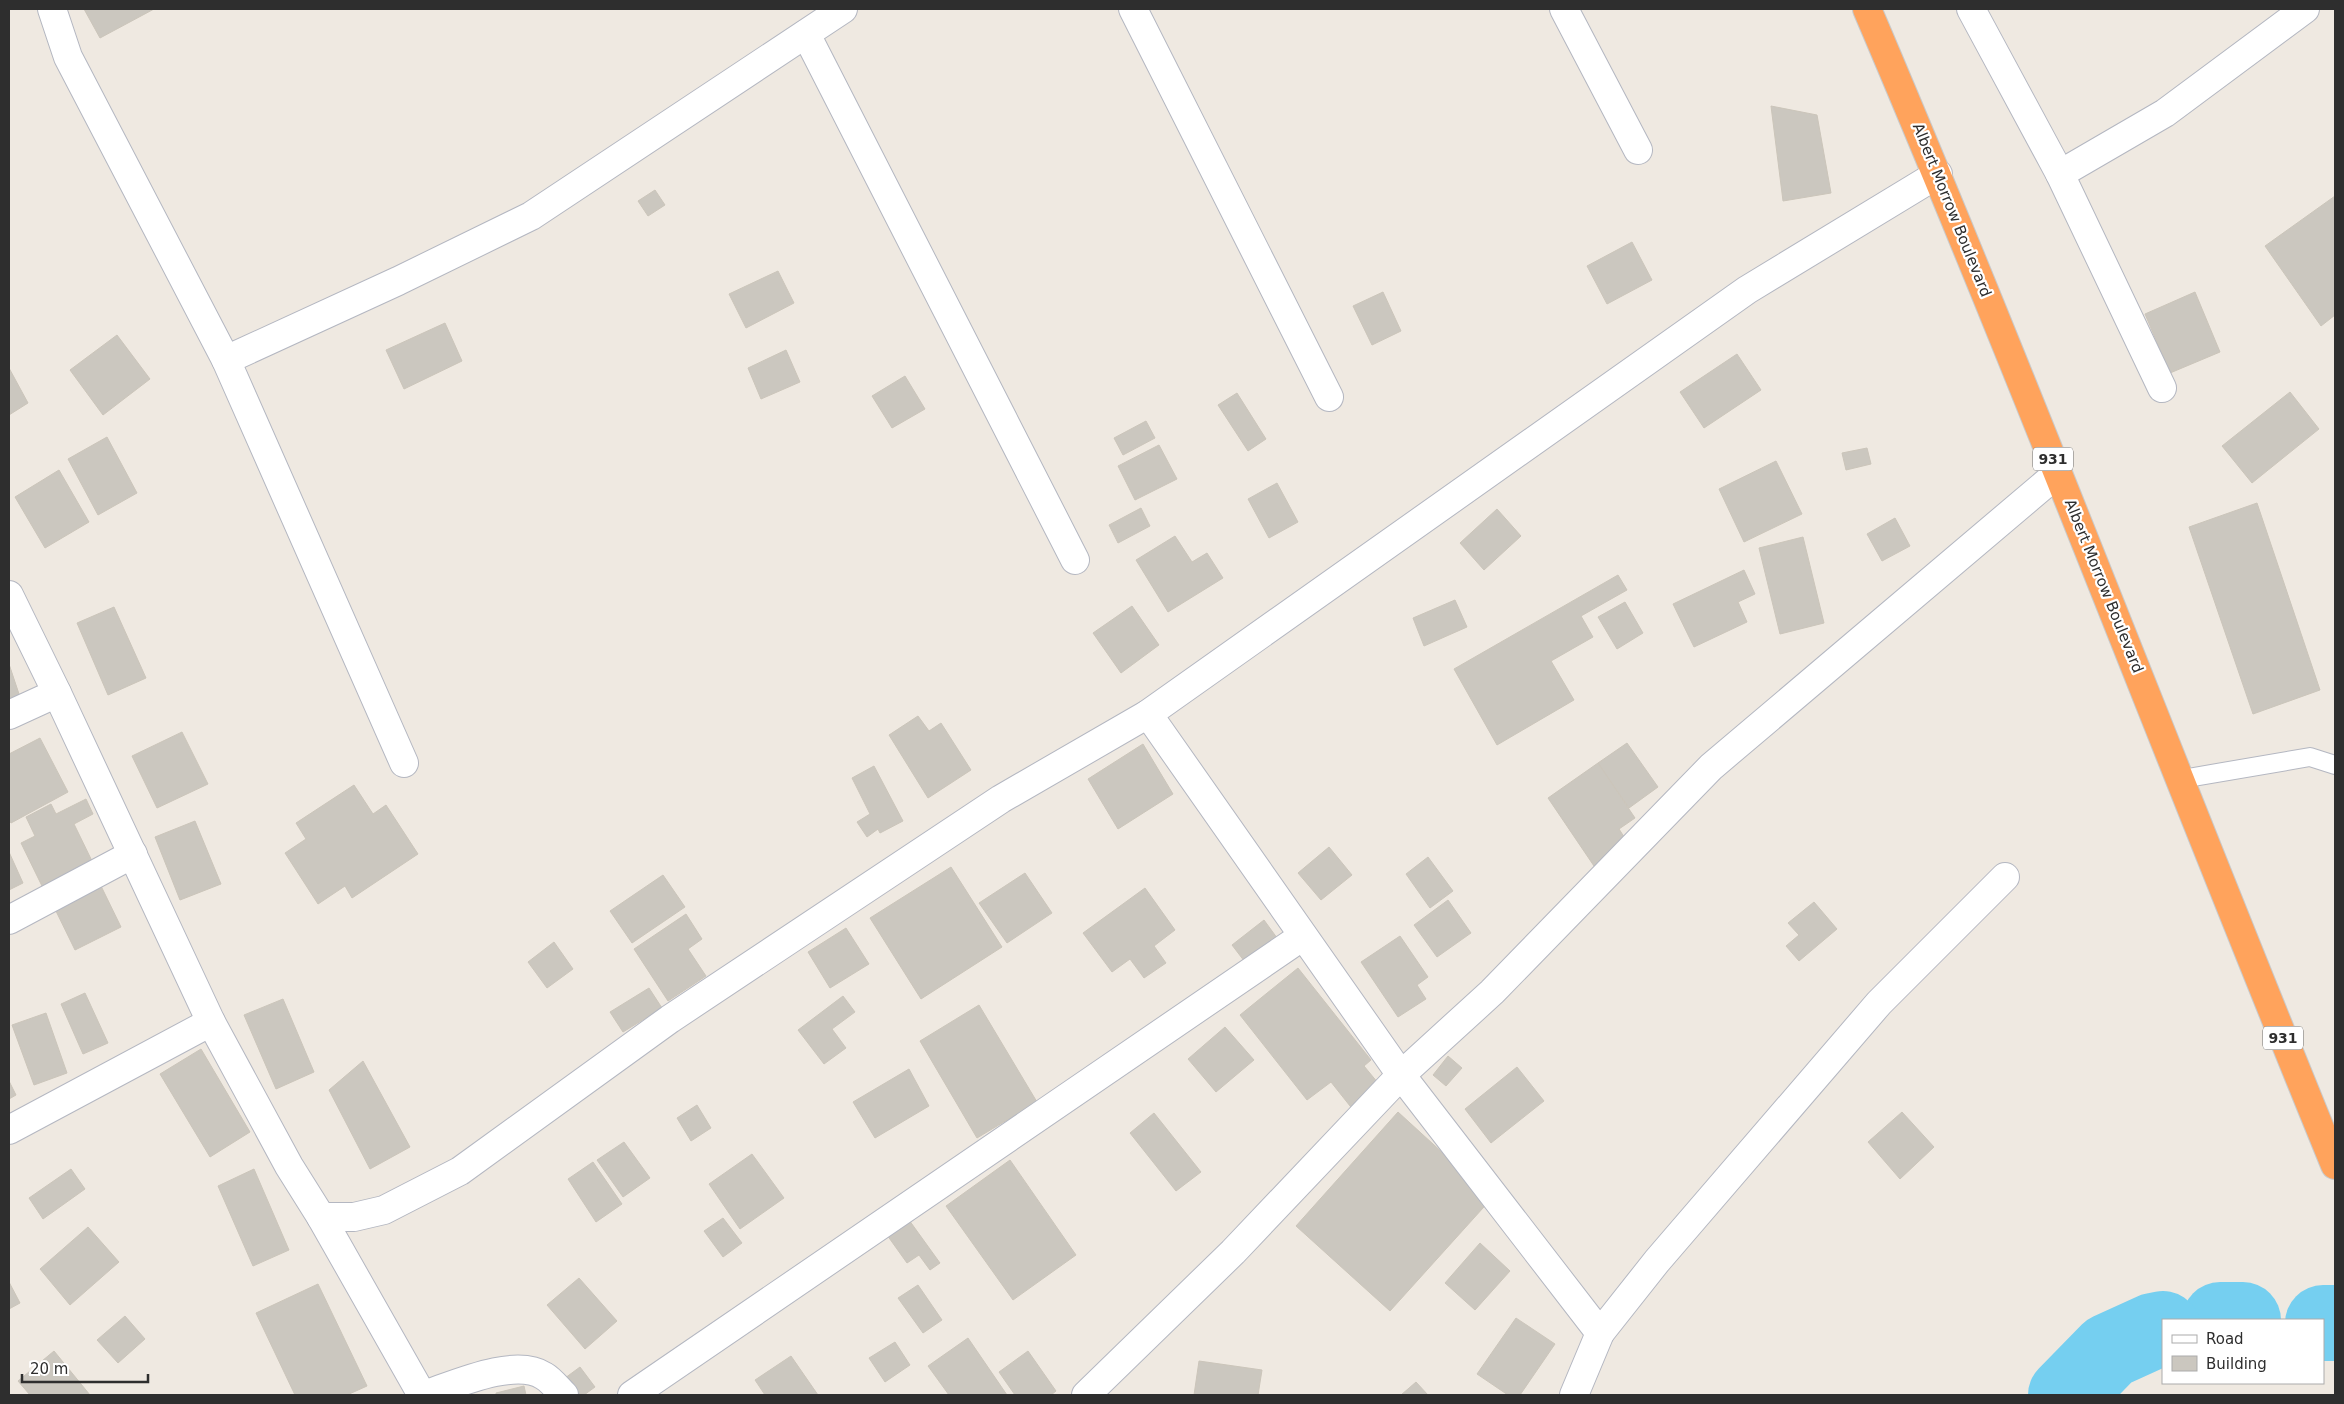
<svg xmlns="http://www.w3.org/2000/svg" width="2344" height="1404" viewBox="0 0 2344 1404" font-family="'DejaVu Sans',sans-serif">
  <rect width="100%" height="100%" fill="#efe9e1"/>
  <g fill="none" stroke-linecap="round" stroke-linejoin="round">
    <g stroke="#75cff0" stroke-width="76">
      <path d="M2220 1320H2243"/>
      <path d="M2323 1323H2335"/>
      <path d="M2066 1395 2109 1351 2153 1331 2163 1329"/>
    </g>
  </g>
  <g fill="#cbc7bf" stroke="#cbc5ba">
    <path d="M84 9H154L100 38Z"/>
    <path d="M1771 106 1817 115 1831 193 1783 201Z"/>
    <path d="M655 190 665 205 648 216 638 201Z"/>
    <path d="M2335 196V315L2321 326 2265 246Z"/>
    <path d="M1632 242 1652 280 1607 304 1587 266Z"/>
    <path d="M778 271 794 303 746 328 729 294Z"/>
    <path d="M1383 292 1401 331 1372 345 1353 306Z"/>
    <path d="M2195 292 2220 352 2170 373 2145 314Z"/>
    <path d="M445 323 462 361 404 389 386 350Z"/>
    <path d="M117 335 150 379 103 415 70 370Z"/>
    <path d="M786 350 800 382 761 399 748 368Z"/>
    <path d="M1737 354 1761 390 1704 428 1680 392Z"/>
    <path d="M9 368 28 403 9 415Z"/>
    <path d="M905 376 925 409 892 428 872 396Z"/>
    <path d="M2290 392 2319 429 2252 483 2222 446Z"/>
    <path d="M1237 393 1266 439 1248 451 1218 405Z"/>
    <path d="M1146 421 1155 438 1123 455 1114 438Z"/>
    <path d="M107 437 137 493 98 515 68 459Z"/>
    <path d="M1159 445 1177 479 1135 500 1118 466Z"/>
    <path d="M1867 448 1871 464 1846 470 1842 453Z"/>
    <path d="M1776 461 1802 514 1744 542 1719 489Z"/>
    <path d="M59 470 89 522 45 548 15 497Z"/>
    <path d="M1277 483 1298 522 1269 538 1248 499Z"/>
    <path d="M2257 503 2320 690 2253 714 2189 527Z"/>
    <path d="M1141 508 1150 526 1118 543 1109 525Z"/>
    <path d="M1497 509 1521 536 1484 570 1460 543Z"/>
    <path d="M1895 518 1910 546 1882 561 1867 534Z"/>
    <path d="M1175 536 1192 562 1207 553 1223 578 1168 612 1136 560Z"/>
    <path d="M1803 537 1824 623 1780 634 1759 548Z"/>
    <path d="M1744 570 1755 594 1738 602 1747 622 1694 647 1673 604Z"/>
    <path d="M1618 575 1627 590 1581 616 1593 637 1551 661 1574 700 1497 745 1454 669Z"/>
    <path d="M1455 600 1467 627 1424 646 1413 618Z"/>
    <path d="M1625 602 1643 633 1617 649 1598 617Z"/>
    <path d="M1132 606 1159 645 1121 673 1093 633Z"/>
    <path d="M114 607 146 678 108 695 77 623Z"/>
    <path d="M9 664 21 700 9 704Z"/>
    <path d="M918 716 929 731 941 723 971 770 928 798 889 735Z"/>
    <path d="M182 732 208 784 157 808 132 756Z"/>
    <path d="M40 738 68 792 11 823 9 820V754Z"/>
    <path d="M1627 743 1658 787 1629 808 1598 763Z"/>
    <path d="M1143 744 1173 794 1118 829 1088 779Z"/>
    <path d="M1598 763 1635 818 1619 829 1628 843 1594 866 1548 798Z"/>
    <path d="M874 766 903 821 880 833 878 829 867 837 857 822 870 814 852 778Z"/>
    <path d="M354 785 373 814 386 805 418 854 352 898 345 886 318 904 285 853 306 839 296 823Z"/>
    <path d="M86 799 93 814 74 824 92 861 42 886 21 843 35 836 26 817 51 804 56 814Z"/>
    <path d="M195 821 221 884 180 900 155 837Z"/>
    <path d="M1329 847 1352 875 1321 900 1298 873Z"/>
    <path d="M9 852 23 883 9 890Z"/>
    <path d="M1428 857 1453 891 1430 908 1406 874Z"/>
    <path d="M951 867 1002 947 921 999 870 918Z"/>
    <path d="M1025 873 1052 913 1007 943 979 903Z"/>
    <path d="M663 875 685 907 632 943 610 911Z"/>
    <path d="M101 886 121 927 75 950 55 909Z"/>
    <path d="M1145 888 1175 930 1154 946 1166 963 1144 978 1130 959 1112 972 1083 933Z"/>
    <path d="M1448 900 1471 933 1437 957 1414 925Z"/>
    <path d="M1814 902 1837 929 1799 961 1786 946 1799 935 1788 923Z"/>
    <path d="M686 914 702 939 688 949 706 976 668 1001 634 949Z"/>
    <path d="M1264 920 1280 942 1248 966 1232 945Z"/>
    <path d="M846 928 869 964 830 988 808 952Z"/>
    <path d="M1400 936 1428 977 1417 985 1426 999 1398 1017 1361 962Z"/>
    <path d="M554 942 573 969 547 988 528 962Z"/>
    <path d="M1298 968 1371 1060 1364 1066 1383 1089 1354 1111 1331 1082 1307 1100 1240 1015Z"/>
    <path d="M649 988 662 1008 623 1032 610 1012Z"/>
    <path d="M85 993 108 1043 83 1054 61 1004Z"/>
    <path d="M843 996 855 1012 832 1029 846 1048 824 1064 798 1030Z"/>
    <path d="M283 999 314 1072 276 1089 244 1015Z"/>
    <path d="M979 1005 1037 1102 977 1138 920 1041Z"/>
    <path d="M46 1013 67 1073 34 1085 12 1025Z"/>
    <path d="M1225 1027 1254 1060 1216 1092 1188 1059Z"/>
    <path d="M201 1049 250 1132 210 1157 160 1074Z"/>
    <path d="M1448 1056 1462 1068 1446 1086 1433 1075Z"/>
    <path d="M363 1061 410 1147 370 1169 329 1090Z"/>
    <path d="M1517 1067 1544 1101 1491 1143 1465 1109Z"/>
    <path d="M909 1069 929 1106 875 1138 853 1102Z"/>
    <path d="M9 1081 16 1095 9 1099Z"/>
    <path d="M697 1105 711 1128 691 1141 677 1118Z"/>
    <path d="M1398 1112 1492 1198 1390 1311 1296 1226Z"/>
    <path d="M1902 1112 1934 1147 1900 1179 1868 1142Z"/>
    <path d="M1154 1113 1201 1172 1176 1191 1130 1133Z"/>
    <path d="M624 1142 650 1178 623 1197 597 1160Z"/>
    <path d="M752 1154 784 1198 740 1229 709 1184Z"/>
    <path d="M1010 1160 1076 1255 1013 1300 946 1206Z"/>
    <path d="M593 1162 622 1204 596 1222 568 1179Z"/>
    <path d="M71 1169 85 1189 43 1219 29 1198Z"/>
    <path d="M254 1169 289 1250 253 1266 218 1186Z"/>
    <path d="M723 1218 742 1243 723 1257 704 1231Z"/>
    <path d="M909 1220 940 1263 930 1270 919 1255 907 1263 887 1235Z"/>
    <path d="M88 1227 119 1262 70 1305 40 1269Z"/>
    <path d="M1480 1243 1510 1271 1475 1310 1445 1283Z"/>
    <path d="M579 1278 617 1321 585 1349 547 1305Z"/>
    <path d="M9 1282 20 1303 9 1309Z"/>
    <path d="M318 1284 367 1386 347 1395H295L256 1313Z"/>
    <path d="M918 1285 942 1320 923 1333 898 1298Z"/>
    <path d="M125 1316 145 1339 118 1363 97 1340Z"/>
    <path d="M1516 1318 1555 1344 1520 1395H1508L1477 1374Z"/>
    <path d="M968 1338 1007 1395H949L928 1366Z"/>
    <path d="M895 1342 910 1365 885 1382 869 1358Z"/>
    <path d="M54 1351 90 1395H30L18 1381Z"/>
    <path d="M1028 1351 1056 1391 1051 1395H1015L999 1372Z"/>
    <path d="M791 1356 818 1395H765L755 1380Z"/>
    <path d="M1199 1361 1262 1370 1258 1395H1194Z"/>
    <path d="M580 1367 595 1387 584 1395H572L561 1381Z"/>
    <path d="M1416 1382 1428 1395H1401Z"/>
    <path d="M524 1386 526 1395H496V1393Z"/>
  </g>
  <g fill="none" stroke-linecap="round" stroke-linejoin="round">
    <g stroke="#b4b7c1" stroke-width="20">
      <path id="lane" d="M2182 779 2310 757 2335 765"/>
    </g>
    <g stroke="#b4b7c1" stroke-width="30">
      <g id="street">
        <path d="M52 9 68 57 226 360 398 281 531 216 843 9"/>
        <path d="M1133 9 1329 397"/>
        <path d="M1564 9 1638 150"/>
        <path d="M1971 9 2060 174 2162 388"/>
        <path d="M806 34 1075 560"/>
        <path d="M2060 174 2165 113 2305 9"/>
        <path d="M226 360 404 763"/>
        <path d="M9 595 57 693 211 1022 289 1166 321 1217 422 1395"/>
        <path d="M1148 714 1401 1075 1600 1333"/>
        <path d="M9 715 57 693"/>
        <path d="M9 920 133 854"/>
        <path d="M9 1130 211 1022"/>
        <path d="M321 1217H354L384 1210 460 1171 670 1019 1001 799 1148 714 1747 290 1938 174"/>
        <path d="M424 1395C454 1385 515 1357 544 1376 551 1380 558 1389 564 1395"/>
        <path d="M632 1395 1303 936"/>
        <path d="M1086 1395 1233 1252 1401 1075 1492 992 1711 767 2058 473"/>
        <path d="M1574 1395 1600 1333 1657 1261 1879 1003 2005 877"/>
      </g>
    </g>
    <g stroke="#c9c9c9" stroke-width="30">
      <path id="highway" d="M1867 9C2030 391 2177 780 2335 1165"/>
    </g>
    <use href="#lane" stroke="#fff" stroke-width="18"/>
    <use href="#street" stroke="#fff" stroke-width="28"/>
    <use href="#highway" stroke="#ffa35c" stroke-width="28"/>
  </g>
  <g text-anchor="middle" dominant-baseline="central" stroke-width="4.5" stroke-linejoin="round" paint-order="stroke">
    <g fill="#fff" stroke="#6d6d6d" stroke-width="1">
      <rect x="2033" y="447.5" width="40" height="23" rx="4"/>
      <rect x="2263" y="1026.5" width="40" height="23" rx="4"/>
    </g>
    <g font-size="14" font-weight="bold" fill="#2e2e2e">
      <text x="2053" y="459">931</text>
      <text x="2283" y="1038">931</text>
    </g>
    <g font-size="15" fill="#2e2e2e" stroke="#fff">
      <text transform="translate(1952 210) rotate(68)">Albert Morrow Boulevard</text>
      <text transform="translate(2104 586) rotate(68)">Albert Morrow Boulevard</text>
    </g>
  </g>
  <rect width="2344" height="1404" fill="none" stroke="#2e2e2e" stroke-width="20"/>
  <rect x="2162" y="1319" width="162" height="65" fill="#ffffff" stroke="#ababab"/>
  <rect x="2172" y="1335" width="25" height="8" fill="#ffffff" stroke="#ababab"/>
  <text x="2206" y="1344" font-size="15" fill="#2e2e2e">Road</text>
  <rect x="2172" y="1356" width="25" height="15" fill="#cbc7bf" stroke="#ababab"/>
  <text x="2206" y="1369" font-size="15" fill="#2e2e2e">Building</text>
  <path d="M22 1374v8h126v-8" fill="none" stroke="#2e2e2e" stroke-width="2.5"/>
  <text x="30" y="1374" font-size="15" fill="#2e2e2e" stroke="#ffffff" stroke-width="4" paint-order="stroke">20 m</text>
</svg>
